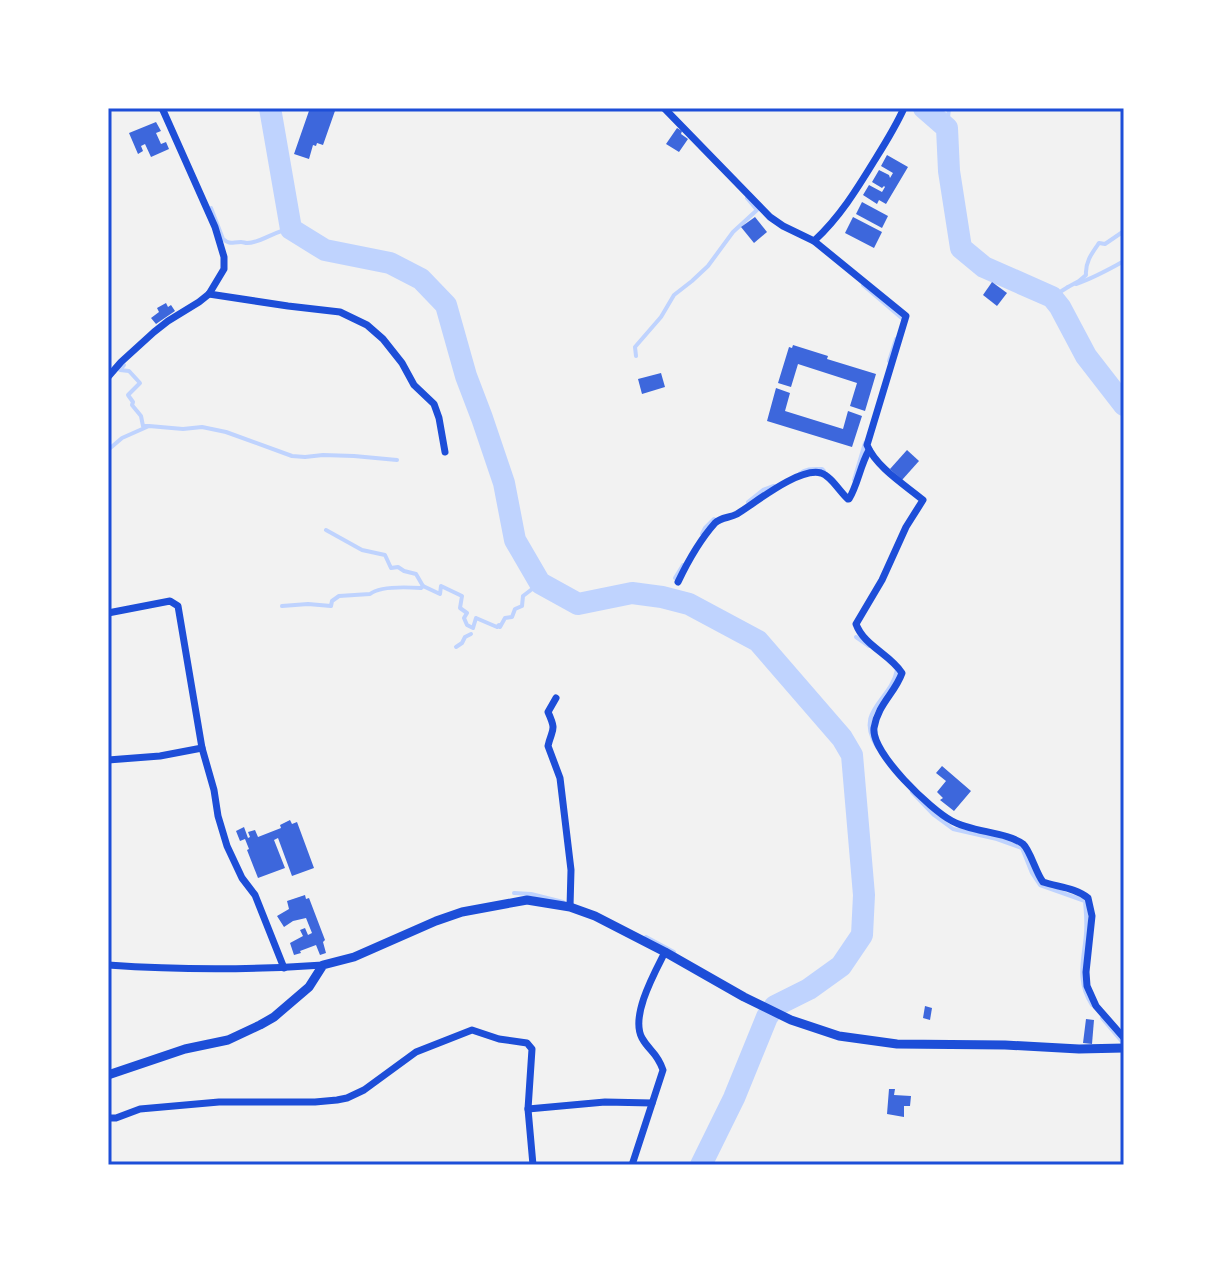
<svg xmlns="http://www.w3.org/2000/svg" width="1232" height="1273" viewBox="0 0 1232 1273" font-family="'Asap Condensed',sans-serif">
  <rect width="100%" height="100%" fill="#f2f2f2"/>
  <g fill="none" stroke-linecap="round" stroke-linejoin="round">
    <g stroke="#bfd3fe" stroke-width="4">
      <path d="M947 128 949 108"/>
      <path d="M211 208 223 239C230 245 232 242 241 242 243 242 245 243 247 243 262 243 275 230 291 229"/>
      <path d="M1076 284C1094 278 1108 270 1124 261"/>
      <path d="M863 285 904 320"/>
      <path d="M1068 287 1079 281 1086 275C1085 262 1092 253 1099 243L1105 244 1124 231"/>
      <path d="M1052 297 1068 287"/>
      <path d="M636 356 635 347 661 317 674 295 692 281 708 266 733 232 757 210 747 198"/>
      <path d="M889 361 896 339"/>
      <path d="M124 365 120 370 129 371 140 383 128 395 133 402 132 405 141 416 143 426H148"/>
      <path d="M108 450 122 438 149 426 183 429 202 427 226 432 292 456 305 457 323 455 354 456 397 460"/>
      <path d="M799 474C807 468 813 469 822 469L824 471"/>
      <path d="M854 480 865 443"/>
      <path d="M748 502 763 490 774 486"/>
      <path d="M326 530 362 550 385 555 391 568 398 567 404 571 416 574 423 586 440 594 441 586 462 596 460 608 467 613 464 618 467 625 473 628 476 618 497 627 499 625 500 627 505 618 512 617 515 609 522 606 523 596 540 583"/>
      <path d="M702 534 705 528 714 519"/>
      <path d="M675 578 683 565"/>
      <path d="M662 597 668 590"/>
      <path d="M282 606 308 604 331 606 332 601 339 596 370 594C380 586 406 587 421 588L423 586"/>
      <path d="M856 637 869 646"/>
      <path d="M456 647 462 643 465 637 471 634"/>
      <path d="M877 747C854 710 891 701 897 670"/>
      <path d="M912 792 934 815 953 829 997 839 1022 848 1032 873 1040 885 1085 901C1086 912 1087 922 1086 934 1084 960 1076 980 1092 1005"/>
      <path d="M514 893 531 894 563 902"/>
      <path d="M646 937 674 952"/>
      <path d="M1102 1018 1124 1044"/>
    </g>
    <g stroke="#bfd3fe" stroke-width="22">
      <path d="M270 108 291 229 325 250 390 263 421 279 446 305 466 376 482 418 504 483 515 540 540 583 578 604 632 593 662 597 689 604 758 641 842 738 852 755 864 895 862 935 841 966 809 989 775 1006 767 1017 734 1098 701 1165"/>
      <path d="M924 108 947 128 949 171 961 248 984 267 1052 297 1060 307 1086 356 1124 405"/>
    </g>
  </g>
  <g fill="#3d67dc">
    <path d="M310 108H336L323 145 317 143 316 146 313 145 309 159 294 154Z"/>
    <path d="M156 122 161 131 156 133 161 144 166 142 169 149 151 157 145 144 141 146 143 151 138 154 129 133Z"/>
    <path d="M677 128 682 131 681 134 688 139 679 152 666 144Z"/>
    <path d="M887 155 908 167 886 204 879 200 877 204 863 195 869 185 882 192 885 187 884 186 882 188 872 182 879 170 889 175 890 178 893 173 881 166Z"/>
    <path d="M862 202 888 216 882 228 856 214Z"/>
    <path d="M755 217 767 232 754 243 741 227Z"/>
    <path d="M853 217 882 232 874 248 845 233Z"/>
    <path d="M992 282 1007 293 997 306 983 295Z"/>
    <path d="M166 303 168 307 171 305 175 311 156 324 151 318 159 312 157 308Z"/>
    <path d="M793 345 828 356 827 359 876 374 865 411 850 406 857 383 798 364 791 387 778 383 789 347 792 348Z"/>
    <path d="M661 373 665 387 642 394 638 379Z"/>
    <path d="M776 388 790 393 785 411 843 429 848 411 862 416 852 447 767 421Z"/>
    <path d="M907 450 919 461 902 480 890 469Z"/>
    <path d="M942 766 971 791 954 811 940 800 943 798 937 792 946 781 936 773Z"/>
    <path d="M290 820 292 824 297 822 314 868 292 876 278 838 274 840 285 868 258 878 247 850 249 849 245 839 240 841 236 831 244 827 248 838 250 837 248 832 255 830 258 837 281 828 280 825Z"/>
    <path d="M305 895 306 899 309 898 325 940 323 942 326 953 320 955 316 945 300 951 301 953 294 955 290 943 303 936 300 930 305 928 308 935 312 933 306 918 293 921 284 927 277 916 289 909 287 901Z"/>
    <path d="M925 1006 932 1008 930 1020 923 1018Z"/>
    <path d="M1086 1019 1094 1020 1092 1044 1083 1043Z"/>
    <path d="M889 1089H895L894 1095 911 1096 910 1106H904V1117L887 1114Z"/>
  </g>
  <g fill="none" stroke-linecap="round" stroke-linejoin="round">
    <g stroke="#1d4ed8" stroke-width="7">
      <path d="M664 108 770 217 783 226 814 241 906 316 867 445C876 467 905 485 923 500L906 527 882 580 856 624C864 646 890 654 902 673 895 693 878 704 874 728 871 753 931 810 952 821 971 832 1007 832 1023 844 1030 850 1036 873 1043 882 1058 887 1076 888 1088 898L1092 916 1086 972 1087 986 1096 1006 1124 1038"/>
      <path d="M814 241C840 217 857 189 876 158 886 142 896 126 904 108"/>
      <path d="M209 294 288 306 340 312 367 325 383 339 402 363 414 385 434 404 439 418 445 452"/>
      <path d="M108 377 121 362 154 332 168 321 199 302 209 294 224 269V257L215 227 162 108"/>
      <path d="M678 582C688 561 699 541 715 523 721 517 730 518 737 514 755 503 799 467 821 473 831 476 840 492 848 499H849C858 484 860 466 869 450"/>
      <path d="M108 613 170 601 178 606 202 748 214 790 218 816 227 846 242 878 255 895 284 968"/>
      <path d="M556 698 548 712C557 732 552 728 548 746L560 778 571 870 570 907"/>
      <path d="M108 760 160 756 202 748"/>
      <path d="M108 965C179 970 252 970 323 965"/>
      <path d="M528 1109 605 1102 652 1103"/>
      <path d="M108 1118H116L140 1109 219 1102H315L337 1100 347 1098 364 1090 416 1052 472 1030 499 1039 527 1043 532 1049 528 1109 533 1165"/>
      <path d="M632 1165 663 1070C657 1052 649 1051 642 1038 630 1016 655 972 665 952"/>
    </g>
    <path stroke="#1d4ed8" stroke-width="9" d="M108 1075 185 1049 228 1040 260 1025 274 1017 309 987 323 965 354 957 436 921 462 912 527 900 570 907 595 916 665 952 744 997 791 1020 839 1036 897 1044 1005 1045 1079 1049 1124 1048"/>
  </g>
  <rect width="1232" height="1273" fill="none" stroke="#ffffff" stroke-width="220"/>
  <rect x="110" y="110" width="1012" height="1053" fill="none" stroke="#1d4ed8" stroke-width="3"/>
</svg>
